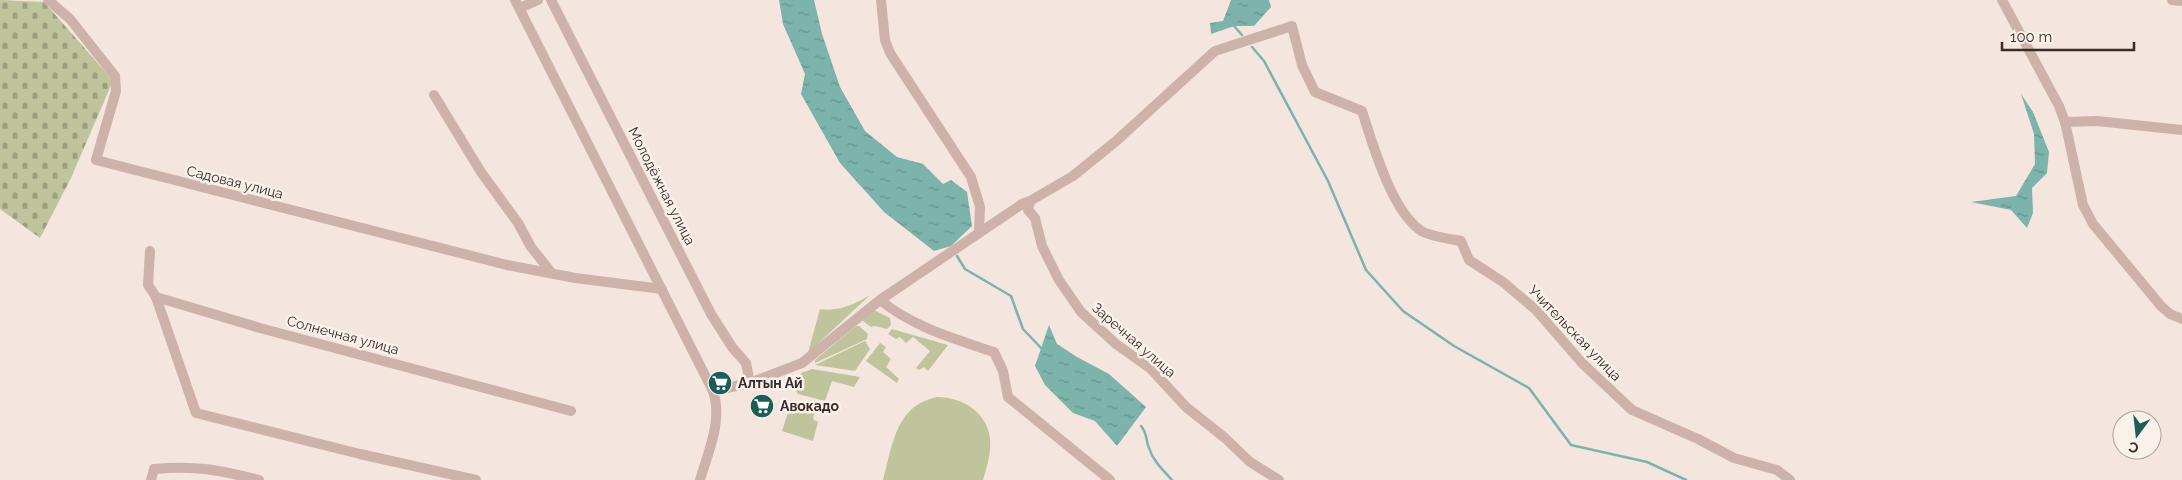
<svg xmlns="http://www.w3.org/2000/svg" width="2182" height="480" viewBox="0 0 2182 480" font-family="Raleway,sans-serif">
  <defs>
    <pattern id="cemetery-stones" width="16" height="16" patternUnits="userSpaceOnUse" patternTransform="scale(1.25)"><rect width="16" height="16" fill="#bfc49d"/><path d="M2 7V4a2 2 0 0 1 4 0v3zM10 15v-3a2 2 0 0 1 4 0v3z" fill="#9c9f80"/></pattern>
    <pattern id="water-ripples" width="26" height="14" patternUnits="userSpaceOnUse" patternTransform="scale(1.25)"><rect width="26" height="14" fill="#7cb3aa"/><path d="M2 4q2-2 4 0t4 0M15 11q2-2 4 0t4 0" fill="none" stroke="#67928a"/></pattern>
  </defs>
  <rect width="100%" height="100%" fill="#f4e5de"/>
  <g fill="#bfc49d">
    <path d="M870 295 808 353 820 309C837 312 856 304 870 295Z"/>
    <path d="M874 310 890 318 891 325 887 329 875 326 871 327 863 321 864 318Z"/>
    <path d="M856 326H859L868 334 867 339 815 363V360Z"/>
    <path d="M892 329 948 345 928 371 924 367 919 370 916 368 930 351 913 337 906 343 900 337 896 339 888 334Z"/>
    <path d="M865 341 870 349 855 371 815 365Z"/>
    <path d="M880 343 886 347 883 352 891 359 886 367 899 379 897 383 866 361Z"/>
    <path d="M812 369 860 377 854 387 832 381 825 401 798 394 796 391 801 373Z"/>
    <path d="M937 397C967 397 994 418 990 450 989 460 986 470 983 480H883C893 445 895 406 937 397Z"/>
    <path d="M791 403 815 411 813 419 818 422 813 441 782 431Z"/>
  </g>
  <path fill="url(#cemetery-stones)" d="M0 0 44 2 109 76 112 83 71 178 40 238 0 209Z"/>
  <g fill="url(#water-ripples)">
    <path d="M779 0H814L822 34 840 87 865 131 897 157 923 164 943 184 951 180 967 192 972 226 951 246 934 251 884 212 840 163 801 94 805 74 783 24Z"/>
    <path d="M1231 0H1269L1271 7 1254 26H1234L1211 34 1210 23 1223 21Z"/>
    <path d="M2021 94 2033 112 2049 152 2047 173 2032 188 2033 213 2027 228 2011 210 1971 202 2016 196 2035 164 2034 134Z"/>
    <path d="M1049 325 1057 344 1077 357 1109 374 1146 407 1117 446 1095 421 1073 413 1045 385 1035 366Z"/>
  </g>
  <g fill="none" stroke-linecap="round" stroke-linejoin="round">
    <g stroke="#7cb3aa" stroke-width="2.5">
      <path d="M1235 23 1234 26 1242 35"/>
      <path d="M1252 47 1264 61 1328 181 1366 270 1403 311 1454 346 1529 388 1571 445 1647 462 1686 480"/>
      <path d="M957 256 965 269 1011 296 1023 329 1042 349"/>
      <path d="M1141 426C1148 434 1145 439 1149 448 1153 461 1163 470 1172 480"/>
    </g>
    <g stroke="#cdb2a9" stroke-width="10">
      <path d="M48 0 70 19 115 76 116 91 96 160 507 265 575 278 662 289"/>
      <path d="M515 0 713 391C723 421 708 452 700 480"/>
      <path d="M551 0 711 314 732 347 746 363 750 383"/>
      <path d="M881 0 885 40 890 53 971 177 980 207 979 232"/>
      <path d="M2002 0 2059 106 2065 122 2083 205 2093 224 2161 306 2170 314 2182 319"/>
      <path d="M2172 0 2182 1"/>
      <path d="M520 8 538 0"/>
      <path d="M434 95 481 172 518 223 531 247 551 272"/>
      <path d="M2065 122 2097 121 2182 130"/>
      <path d="M1030 201 1028 210 1035 218 1042 246 1059 280 1081 312 1116 344 1151 369 1186 407 1225 438 1250 462 1279 480"/>
      <path d="M150 251 148 285 156 297 196 413 360 454 476 480"/>
      <path d="M156 297 260 328 571 411"/>
      <path d="M880 300C913 327 955 339 994 352L1003 371 1008 397 1110 480"/>
      <path d="M713 391 750 383 802 363 880 300 1022 204 1030 201 1073 176 1115 142 1215 51 1292 26 1302 65 1315 92 1362 111C1373 145 1391 209 1420 230 1427 236 1451 239 1461 241L1469 260 1503 282 1536 310 1582 363 1632 410 1698 439 1734 458 1777 470 1790 480"/>
      <path d="M151 480 154 469C196 465 219 470 259 480"/>
    </g>
  </g>
  <defs>
    <g id="supermarket-disc" transform="scale(1.25)"><circle r="9.5" fill="#1c5e55" stroke="#fbf1eb"/><path d="M-6-5.5h2.5l.6 2H6L4.5 2H-2.5L-4.4-4H-6ZM-1.5 3.2a1.3 1.3 0 1 0 .1 0ZM3 3.2a1.3 1.3 0 1 0 .1 0Z" fill="#fff"/></g>
  </defs>
  <g fill-rule="evenodd">
    <use href="#supermarket-disc" x="720" y="383"/>
    <use href="#supermarket-disc" x="762" y="406"/>
  </g>
  <g text-anchor="middle" dominant-baseline="central" stroke-width="5" stroke-linejoin="round" paint-order="stroke">
    <g font-size="14" fill="#3a2b29" stroke="#fbf1eb">
      <text transform="translate(235 182) rotate(14)">Садовая улица</text>
      <text transform="translate(662 186) rotate(63)">Молодёжная улица</text>
      <text transform="translate(1575 333) rotate(46)">Учительская улица</text>
      <text transform="translate(343 335) rotate(15)">Солнечная улица</text>
      <text transform="translate(1134 340) rotate(41)">Заречная улица</text>
    </g>
    <g font-size="14" font-weight="bold" fill="#3a2b29" stroke="#fbf1eb" text-anchor="start">
      <text x="738" y="383">Алтын Ай</text>
      <text x="780" y="406">Авокадо</text>
    </g>
  </g>
  <g transform="translate(2137 435) rotate(195)"><circle r="24" fill="#fbf1eb" stroke="#aea29d"/>
  <path d="M0-4L9 19L0 12L-9 19Z" fill="#1c5e55"/>
  <text y="-8" font-size="14" font-weight="bold" text-anchor="middle" fill="#3a2b29">С</text>
  </g>
  <path d="M2002 42v8h132v-8" fill="none" stroke="#3a2b29" stroke-width="2.5"/>
  <text x="2010" y="42" font-size="15" fill="#3a2b29" stroke="#fbf1eb" stroke-width="4" paint-order="stroke">100 m</text>
</svg>
